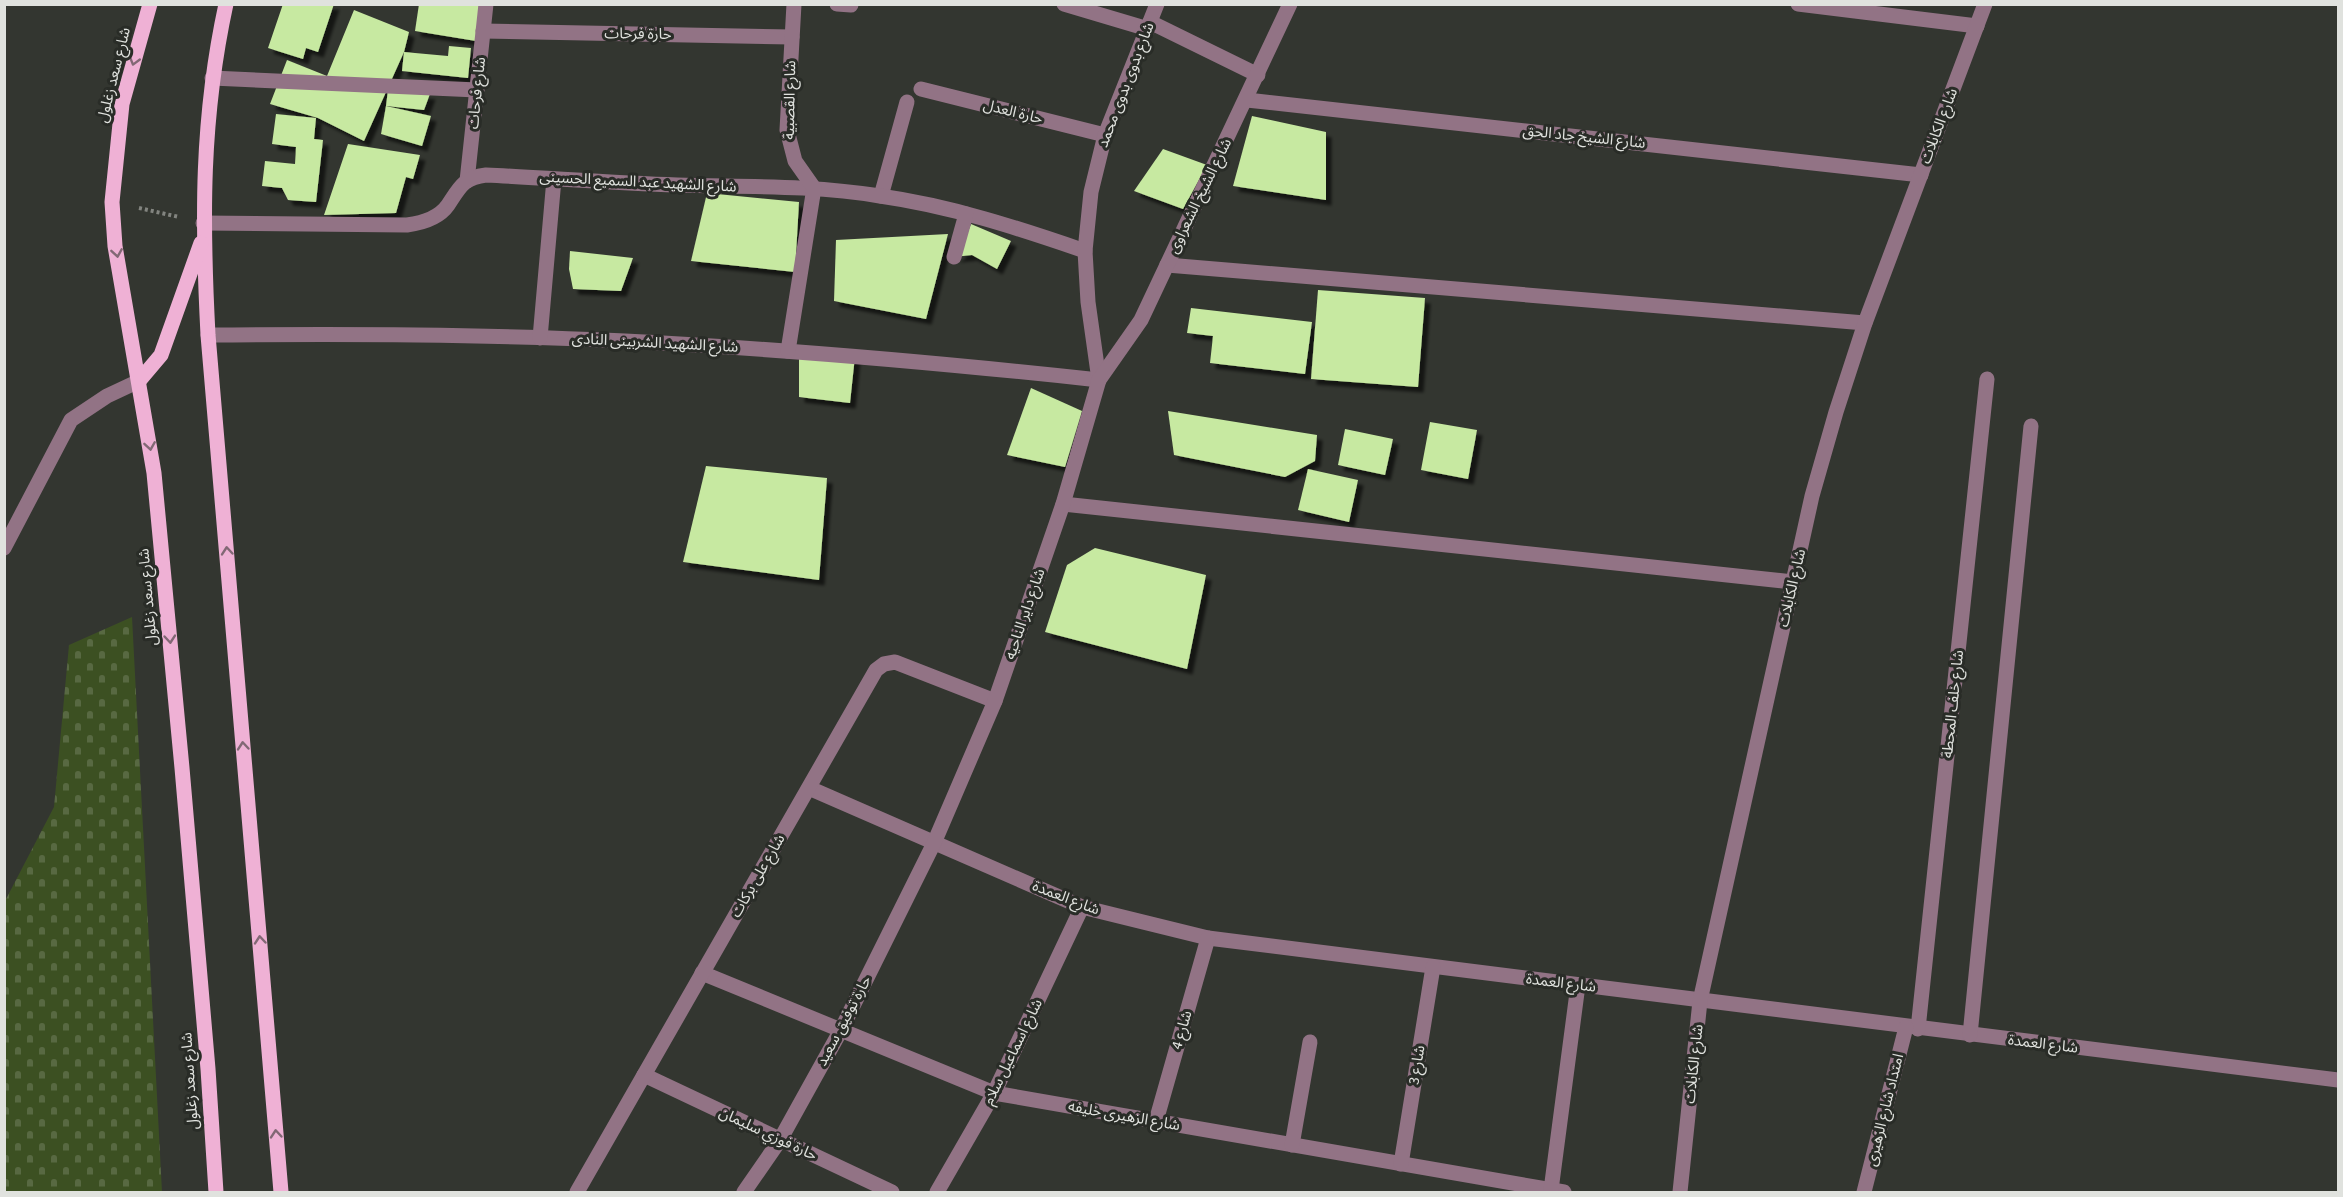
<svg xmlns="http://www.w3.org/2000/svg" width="2343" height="1197" viewBox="0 0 2343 1197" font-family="'Source Sans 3','Noto Sans Arabic',sans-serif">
  <defs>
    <pattern id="cemetery-stones" width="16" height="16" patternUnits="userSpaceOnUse" patternTransform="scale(1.5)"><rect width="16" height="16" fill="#3c5022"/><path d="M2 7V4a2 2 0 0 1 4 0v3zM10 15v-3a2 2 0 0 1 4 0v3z" fill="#586942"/></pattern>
    <filter id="shadow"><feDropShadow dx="5.5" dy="5.5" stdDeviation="1.5" flood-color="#0009"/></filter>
  </defs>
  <rect width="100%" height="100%" fill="#333630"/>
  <path fill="url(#cemetery-stones)" d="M132 617 162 1192H5V901L54 807 69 645Z"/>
  <g fill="#c7e9a1" filter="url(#shadow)">
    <path d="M283 4H334L318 52 306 48 303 59 268 48Z"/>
    <path d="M419 4H482L476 41 415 31Z"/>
    <path d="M354 10 409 32 404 52 364 141 318 118 270 104 287 60 327 76Z"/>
    <path d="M449 46 471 48 468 78 402 71 404 52 448 56Z"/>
    <path d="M388 90 430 94 424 110 386 106Z"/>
    <path d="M386 106 431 116 422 146 381 134Z"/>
    <path d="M276 114 316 118 314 139 323 140 316 202 288 200 282 188 262 186 265 161 295 164 296 147 272 144Z"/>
    <path d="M1252 116 1326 132V200L1233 186Z"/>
    <path d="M348 144 420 155 413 179 406 177 396 213 324 215Z"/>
    <path d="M1163 149 1207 165 1183 209 1134 191Z"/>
    <path d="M707 193 799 202 795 272 691 261Z"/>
    <path d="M971 224 1011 241 997 269 972 255 954 257 960 253Z"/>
    <path d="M948 234 926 319 834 301 836 240Z"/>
    <path d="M570 251 633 258 621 291 573 289 569 269Z"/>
    <path d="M1318 290 1425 298 1418 387 1311 379Z"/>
    <path d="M1191 308 1312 322 1305 374 1210 363 1213 336 1187 333Z"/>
    <path d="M855 356 850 403 799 397V357Z"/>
    <path d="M1031 388 1082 411 1065 467 1007 455Z"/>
    <path d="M1168 411 1317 435 1315 461 1285 477 1174 455Z"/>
    <path d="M1430 422 1477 430 1468 479 1421 470Z"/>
    <path d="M1345 429 1393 439 1385 475 1338 465Z"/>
    <path d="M706 466 827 478 819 580 683 562Z"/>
    <path d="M1308 469 1358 480 1349 522 1298 510Z"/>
    <path d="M1095 548 1206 575 1187 669 1045 632 1067 565Z"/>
  </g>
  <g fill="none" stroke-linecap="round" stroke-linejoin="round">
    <path stroke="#82847f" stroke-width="4" stroke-dasharray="3 3" stroke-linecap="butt" d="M139 208 179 217"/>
    <g stroke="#927385" stroke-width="15">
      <path d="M837 4 851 5"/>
      <path d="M1064 4 1148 29"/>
      <path d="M1798 4 1977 26"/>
      <path d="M1150 22 1258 75"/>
      <path d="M483 31 792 37"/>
      <path d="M212 78 477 90"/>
      <path d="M921 89 1105 135"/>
      <path d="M1247 100 1921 175"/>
      <path d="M467 181 486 4"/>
      <path d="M881 196 907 102"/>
      <path d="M203 223 407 225C422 223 439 218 448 205 460 187 463 178 486 175 550 178 613 183 677 185 745 187 813 185 880 196 951 206 1018 228 1085 251"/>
      <path d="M954 257 966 214"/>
      <path d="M1167 265 1865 323"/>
      <path d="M208 335C347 334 486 334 625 341 784 349 942 363 1099 380"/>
      <path d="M540 338 554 179"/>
      <path d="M788 351 814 188 795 161 787 130 794 4"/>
      <path d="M1099 380 1088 302 1085 251 1091 192 1105 135 1157 4"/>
      <path d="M1063 504 1793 582"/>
      <path d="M4 548 71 420 107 396 139 381"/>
      <path d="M809 788 1082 907 1208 938 2338 1080"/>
      <path d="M702 973 994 1093 1564 1192"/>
      <path d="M1918 1029 1987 379"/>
      <path d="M1970 1035 2031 426"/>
      <path d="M644 1075 892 1192"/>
      <path d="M1156 1121 1208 938"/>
      <path d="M1292 1145 1310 1042"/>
      <path d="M1401 1164 1433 967"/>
      <path d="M1551 1190 1578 985"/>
      <path d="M577 1192 876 670 884 664 895 662 995 701"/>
      <path d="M744 1192 780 1140 841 1030 934 843 995 701 1063 504 1099 380 1141 320 1290 4"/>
      <path d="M937 1192 994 1093 1082 907"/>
      <path d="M1680 1192 1700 1001 1812 496 1836 412 1865 323 1985 4"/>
      <path d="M1864 1192 1906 1027"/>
    </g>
    <g stroke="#efb1d5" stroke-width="15">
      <path d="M150 4 122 104 112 202 115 246 154 473 182 768 208 1069 216 1192"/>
      <path d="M226 4C201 119 202 220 208 335L281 1192"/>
      <path d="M139 381 161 355 201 243"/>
    </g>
  </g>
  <defs><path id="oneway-chevron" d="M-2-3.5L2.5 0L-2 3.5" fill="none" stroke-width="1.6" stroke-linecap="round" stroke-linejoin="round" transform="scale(1.5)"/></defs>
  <g stroke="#826875">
    <use href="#oneway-chevron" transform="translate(134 61) rotate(106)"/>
    <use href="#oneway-chevron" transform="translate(117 253) rotate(81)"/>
    <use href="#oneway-chevron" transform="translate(150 446) rotate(81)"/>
    <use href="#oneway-chevron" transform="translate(227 551) rotate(-95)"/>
    <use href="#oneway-chevron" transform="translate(170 639) rotate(85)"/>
    <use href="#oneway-chevron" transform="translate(243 746) rotate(-95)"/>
    <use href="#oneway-chevron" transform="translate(260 940) rotate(-95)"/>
    <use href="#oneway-chevron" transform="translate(276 1134) rotate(-95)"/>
  </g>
  <g text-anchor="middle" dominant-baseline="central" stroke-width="6" stroke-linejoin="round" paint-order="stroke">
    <g font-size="15" fill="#e0e2de" stroke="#292c27">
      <text transform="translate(638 34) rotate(1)">حارة فرحات</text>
      <text transform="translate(114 75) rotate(-76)">شارع سعد زغلول</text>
      <text transform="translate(1126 85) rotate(-69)">شارع بدوى بدوى محمد</text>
      <text transform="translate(477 93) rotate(-84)">شارع فرحات</text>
      <text transform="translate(790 100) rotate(-89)">شارع القصبية</text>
      <text transform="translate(1013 112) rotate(14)">حارة العدل</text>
      <text transform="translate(1939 126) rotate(-69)">شارع الكابلات</text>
      <text transform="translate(1584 137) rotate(6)">شارع الشيخ جاد الحق</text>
      <text transform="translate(638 182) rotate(3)">شارع الشهيد عبد السميع الحسينى</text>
      <text transform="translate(1200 196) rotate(-64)">شارع الشيخ الشعراوى</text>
      <text transform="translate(655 343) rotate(3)">شارع الشهيد الشربينى النادى</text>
      <text transform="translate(1792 588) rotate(-77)">شارع الكابلات</text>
      <text transform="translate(148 597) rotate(-95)">شارع سعد زغلول</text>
      <text transform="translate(1025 614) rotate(-71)">شارع داير الناحيه</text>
      <text transform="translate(1953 704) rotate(-84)">شارع خلف المحطة</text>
      <text transform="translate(758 876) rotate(-60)">شارع على بركات</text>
      <text transform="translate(1066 898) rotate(21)">شارع العمدة</text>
      <text transform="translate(1561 983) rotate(7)">شارع العمدة</text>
      <text transform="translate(844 1021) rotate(-62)">حارة توفيق سعيد</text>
      <text transform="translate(1182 1030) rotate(-74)">شارع 4</text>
      <text transform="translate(2043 1044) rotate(7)">شارع العمدة</text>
      <text transform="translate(1013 1052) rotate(-64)">شارع اسماعيل سلام</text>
      <text transform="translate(1694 1064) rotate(-84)">شارع الكابلات</text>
      <text transform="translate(1417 1065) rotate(-81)">شارع 3</text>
      <text transform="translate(190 1081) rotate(-94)">شارع سعد زغلول</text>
      <text transform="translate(1885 1110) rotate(-76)">امتداد شارع الزهيرى</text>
      <text transform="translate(1124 1116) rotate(10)">شارع الزهيرى خليفه</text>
      <text transform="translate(768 1134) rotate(25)">حارة فوزي سليمان</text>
    </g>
  </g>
  <rect width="2343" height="1197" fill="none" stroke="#e0e2de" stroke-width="12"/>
</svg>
